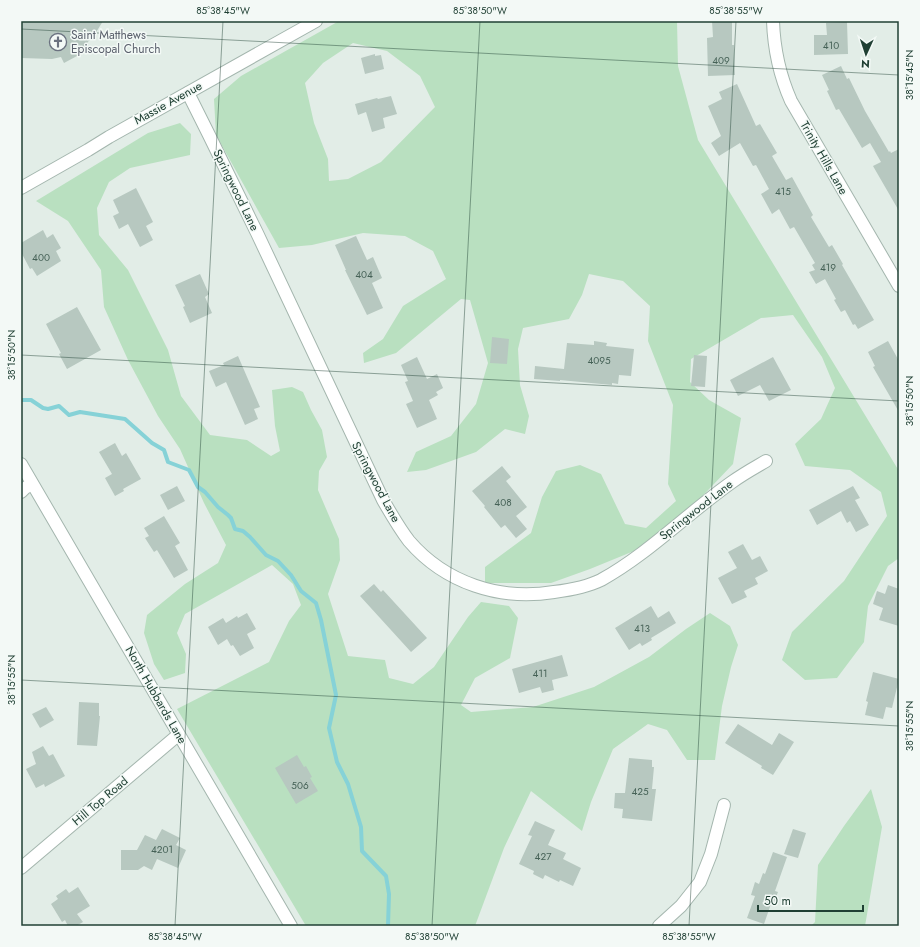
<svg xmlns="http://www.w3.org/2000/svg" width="920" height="947" viewBox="0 0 920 947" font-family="Jost,sans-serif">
  <rect width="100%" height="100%" fill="#e2ede7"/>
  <g fill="#b9e0c0" fill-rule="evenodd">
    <path d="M339 21H677L678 66 698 140 899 471V558L888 566 868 606 864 642 837 678 805 680 782 660 792 632 844 581 887 516 881 492 850 470 805 466 795 444 821 419 835 388 822 357 793 315 761 318 691 359 690 382 709 400 741 418 733 464 692 507 634 551 590 569 551 583H485V567L531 533 542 497 556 471 580 465 601 474 625 524 646 528 676 501 668 484 673 405 648 341 650 306 623 281 589 274 582 295 569 319 523 328 518 349 520 385 529 416 525 434 505 429 476 452 426 470 407 472 416 452 451 436 476 404 488 363 470 300 461 299 396 353 364 363 363 353 383 339 403 306 446 279 433 251 405 236 363 233 312 245 279 248 216 135 214 99 241 76ZM353 43 387 51 420 76 435 107 381 162 348 179 329 181 328 159 314 123 305 83 323 63Z"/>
    <path d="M180 123 191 134 190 155 130 168 109 182 97 208 99 235 128 270 168 350 181 396 210 435 247 440 271 456 280 451 275 426 272 390 292 387 303 392 311 410 322 430 327 457 319 471 318 490 339 539 340 560 328 594 348 656 385 660 389 678 413 684 434 667 468 617 481 602 509 606 518 618 510 658 475 678 461 705 471 712 533 707 594 687 649 657 686 629 710 613 730 626 738 645 731 667 722 706 715 760H687L667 730 648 724 613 749 591 802 582 831 531 791 504 848 475 926H306L177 709 269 662 289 621 301 605 293 584 272 565 185 614 177 633 186 654 185 673 164 680 154 664 144 633 147 615 185 584 218 563 226 545 204 503 180 449 158 416 128 360 104 307 101 270 68 221 36 201 148 133Z"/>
    <path d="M871 789 882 827 865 926H811L815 922 818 865 844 826Z"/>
  </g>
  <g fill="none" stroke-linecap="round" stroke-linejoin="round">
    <path stroke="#86d2d7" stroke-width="4" d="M21 400H31L43 408 48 409 59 406 69 415 80 412 125 419 152 443 164 450 168 462 189 470 198 487 205 492 218 507 228 515 231 518 235 529 243 531 250 537 266 555 278 561 291 575 301 591 316 603 321 620 336 695 329 728 337 762 348 784 361 827 362 851 386 876 389 894 388 926"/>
  </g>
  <g fill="#b7c8c0">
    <path d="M21 21H103L95 34 87 43 90 49 64 63 61 57 52 59 21 58Z"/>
    <path d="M712 21H732V45H734L735 75 708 76 707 38 713 37Z"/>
    <path d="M847 22 848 54 814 55V35H827L826 23Z"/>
    <path d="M375 54V56L381 55 384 69 365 74 361 58Z"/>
    <path d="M841 66 847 79 849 78 865 111 889 152 890 151 891 153 899 149V211L873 166 881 162 870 143 862 148 839 109 836 110 827 91 829 90 822 75Z"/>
    <path d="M737 84 756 126 760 124 777 153 772 156 786 180 792 177 813 215 811 217 829 247 832 245 843 264 842 265 874 320 858 329 855 324 853 325 845 310 841 312 834 300 836 299 825 279 816 284 809 272 815 270 812 265 815 263 794 227 790 229 779 209 772 214 761 194 769 189 756 165 753 166 740 143 719 156 711 143 721 136 708 106 722 99 719 92Z"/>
    <path d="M391 96 397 114 383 118 385 128 372 132 366 112 358 115 355 104 377 98 378 99Z"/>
    <path d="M136 188 153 222 146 226 153 240 140 247 128 224 119 229 113 216 119 213 113 200Z"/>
    <path d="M43 230 47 238 53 234 61 248 56 251 61 261 37 276 32 268 30 269 21 252V243Z"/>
    <path d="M356 236 367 260 373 257 382 278 372 283 383 308 367 315 345 270H346L335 245Z"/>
    <path d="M200 274 209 294 205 297 212 313 190 323 183 307 185 306 175 285Z"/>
    <path d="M77 307 101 350 67 369 59 354 61 353 46 324Z"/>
    <path d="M492 337 509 339 507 364 490 363Z"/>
    <path d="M594 341 607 343 606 346 634 349 631 376 619 375 618 384 612 383V385L560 380V381L534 379 535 366 564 369 567 343 594 345Z"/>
    <path d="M888 341 899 361V412L873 367 875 366 868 352Z"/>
    <path d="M694 355 707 356 705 387 691 386Z"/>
    <path d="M238 356 260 407 254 409 258 419 245 425 226 382 216 387 209 371 224 365 223 363Z"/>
    <path d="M417 357 427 379 437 374 443 388 436 392 438 395 429 400 437 419 417 428 406 404 413 401 405 382 408 381 401 365Z"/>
    <path d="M773 357 791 390 769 401 760 385 738 396 730 380Z"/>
    <path d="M115 443 122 456 126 453 141 479 123 489 124 491 115 496 105 478 112 474 99 452Z"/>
    <path d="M502 466 511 477 506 481 527 507 516 516 527 529 516 538 505 525 501 528 484 507 485 506 472 491Z"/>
    <path d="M177 486 185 501 168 510 160 495Z"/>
    <path d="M853 486 860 498 855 500 869 525 856 532 850 521 847 523 841 511 817 525 809 510Z"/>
    <path d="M164 516 180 543 175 546 188 570 174 578 157 550 154 552 145 538 149 536 144 528Z"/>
    <path d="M743 544 752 560 760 556 768 571 755 578 758 584 744 591 747 597 732 604 718 578 737 568 728 552Z"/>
    <path d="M374 584 381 592 383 590 427 638 411 652 360 596Z"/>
    <path d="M888 585 899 589V626L879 620 883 608 873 604 877 591 885 594Z"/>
    <path d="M651 606 658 618 669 611 676 623 651 638 652 640 642 646 640 643 629 650 615 628Z"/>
    <path d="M247 613 256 629 247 634 254 648 240 656 233 645 231 646 227 639 218 645 208 627 223 618 226 623 237 616 238 618Z"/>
    <path d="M562 655 568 676 552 680 554 690 542 693 540 687 519 693 512 669Z"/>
    <path d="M873 672 899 679 892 708 886 707 883 719 865 715 868 702 866 701Z"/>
    <path d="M79 702 99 703V716H100L97 746 77 745Z"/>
    <path d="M46 707 54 720 40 728 32 714Z"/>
    <path d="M738 724 772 745 779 733 794 742 773 775 761 768 762 766 725 743Z"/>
    <path d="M43 746 49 756 53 754 65 776 45 787 44 784 36 788 26 769 36 764 32 752Z"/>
    <path d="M297 755 304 767 306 766 312 777 310 778 318 791 296 804 275 768Z"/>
    <path d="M629 758 652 760V767H654L652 789H656L652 821 622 818 623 809 614 808 615 793H625Z"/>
    <path d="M535 821 555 830 548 845 566 853 563 859 581 868 573 886 560 880 559 882 545 875 543 879 533 874 534 871 519 864 532 836 528 835Z"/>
    <path d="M162 829 180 838 176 845 186 850 178 868 157 859 152 870 144 866 138 870H121V850H137L145 835 156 840Z"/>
    <path d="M793 829 806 833 798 858 784 854Z"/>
    <path d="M773 852 787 857 775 891 778 892 774 902 772 901 764 924 747 918 755 896 751 895 755 882 759 884 763 873 765 874Z"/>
    <path d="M78 887 90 906 77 914 83 922 76 926H68L65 920 62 922 51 904 58 899 56 896 66 889 69 893Z"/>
  </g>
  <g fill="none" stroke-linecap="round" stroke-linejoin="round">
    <g stroke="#a4b6ae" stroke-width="14">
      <g id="minor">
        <path d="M773 21C774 50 779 74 791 101L899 286"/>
        <path d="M188 93 209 135 257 233 383 500C391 514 399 528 409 541 445 583 500 601 554 592 570 590 587 587 601 580 648 554 688 513 732 482 743 474 754 468 766 461"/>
        <path d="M21 188 88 150 109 137 316 21"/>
        <path d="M21 464C111 618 200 772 291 926"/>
        <path d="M21 492 25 488 32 484"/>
        <path d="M21 868 178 735"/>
        <path d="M659 926 681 906 700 882 711 854 724 805"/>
      </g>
    </g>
    <use href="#minor" stroke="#fff" stroke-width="12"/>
  </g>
  <path fill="none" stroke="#204034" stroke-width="1" stroke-opacity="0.45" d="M21 29 899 75M21 355 899 401M21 680 899 726M175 926 223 21M432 926 480 21M689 926 736 21"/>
  <defs>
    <g id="church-ring" transform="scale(0.9)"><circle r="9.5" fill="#f3f9f6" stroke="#6b7280" stroke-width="1.5"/><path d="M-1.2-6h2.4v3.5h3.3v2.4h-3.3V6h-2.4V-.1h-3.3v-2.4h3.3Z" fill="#6b7280"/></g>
  </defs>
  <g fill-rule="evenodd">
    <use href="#church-ring" x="58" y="42"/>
  </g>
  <g text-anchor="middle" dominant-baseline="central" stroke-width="3" stroke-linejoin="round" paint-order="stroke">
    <g font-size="10" fill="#466257">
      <text x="831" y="45">410</text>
      <text x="721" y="60">409</text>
      <text x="783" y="191">415</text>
      <text x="41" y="257">400</text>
      <text x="828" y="267">419</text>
      <text x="364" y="274">404</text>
      <text x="599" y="360">4095</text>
      <text x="503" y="502">408</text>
      <text x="642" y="628">413</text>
      <text x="540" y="673">411</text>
      <text x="300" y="785">506</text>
      <text x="640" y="791">425</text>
      <text x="162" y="849">4201</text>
      <text x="543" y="856">427</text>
    </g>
    <g font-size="12" fill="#5b616d" stroke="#f3f9f6" text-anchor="start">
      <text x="71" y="35">Saint Matthews<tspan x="71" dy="14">Episcopal Church</tspan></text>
    </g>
    <g font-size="12" fill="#204034" stroke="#f3f9f6">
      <text transform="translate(168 103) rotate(-29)">Massie Avenue</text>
      <text transform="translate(824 158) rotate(60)">Trinity Hills Lane</text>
      <text transform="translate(236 190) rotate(64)">Springwood Lane</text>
      <text transform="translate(376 482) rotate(62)">Springwood Lane</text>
      <text transform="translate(696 510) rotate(-38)">Springwood Lane</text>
      <text transform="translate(156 695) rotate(60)">North Hubbards Lane</text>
      <text transform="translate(100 801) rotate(-40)">Hill Top Road</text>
    </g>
  </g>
  <rect width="920" height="947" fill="none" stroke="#f3f9f6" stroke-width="44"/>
  <g transform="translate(866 54) rotate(183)" stroke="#f3f9f6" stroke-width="3" paint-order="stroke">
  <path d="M0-3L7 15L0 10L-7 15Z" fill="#204034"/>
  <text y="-6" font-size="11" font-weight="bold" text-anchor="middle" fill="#204034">N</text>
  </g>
  <path d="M758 905v6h105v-6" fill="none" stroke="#204034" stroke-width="2"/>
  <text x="764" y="905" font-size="12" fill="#204034" stroke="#f3f9f6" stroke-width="3" paint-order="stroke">50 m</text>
  <rect x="22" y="22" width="876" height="903" fill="none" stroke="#204034" stroke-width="1.5"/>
  <g font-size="10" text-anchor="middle" fill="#204034">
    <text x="223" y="14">85°38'45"W</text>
    <text x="480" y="14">85°38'50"W</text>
    <text x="736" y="14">85°38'55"W</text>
    <text transform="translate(909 75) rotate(-90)" y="4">38°15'45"N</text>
    <text transform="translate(11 355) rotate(-90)" y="4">38°15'50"N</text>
    <text transform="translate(909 401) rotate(-90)" y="4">38°15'50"N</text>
    <text transform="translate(11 680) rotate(-90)" y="4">38°15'55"N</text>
    <text transform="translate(909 726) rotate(-90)" y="4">38°15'55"N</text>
    <text x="175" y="940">85°38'45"W</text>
    <text x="432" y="940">85°38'50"W</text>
    <text x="689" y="940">85°38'55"W</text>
  </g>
</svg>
